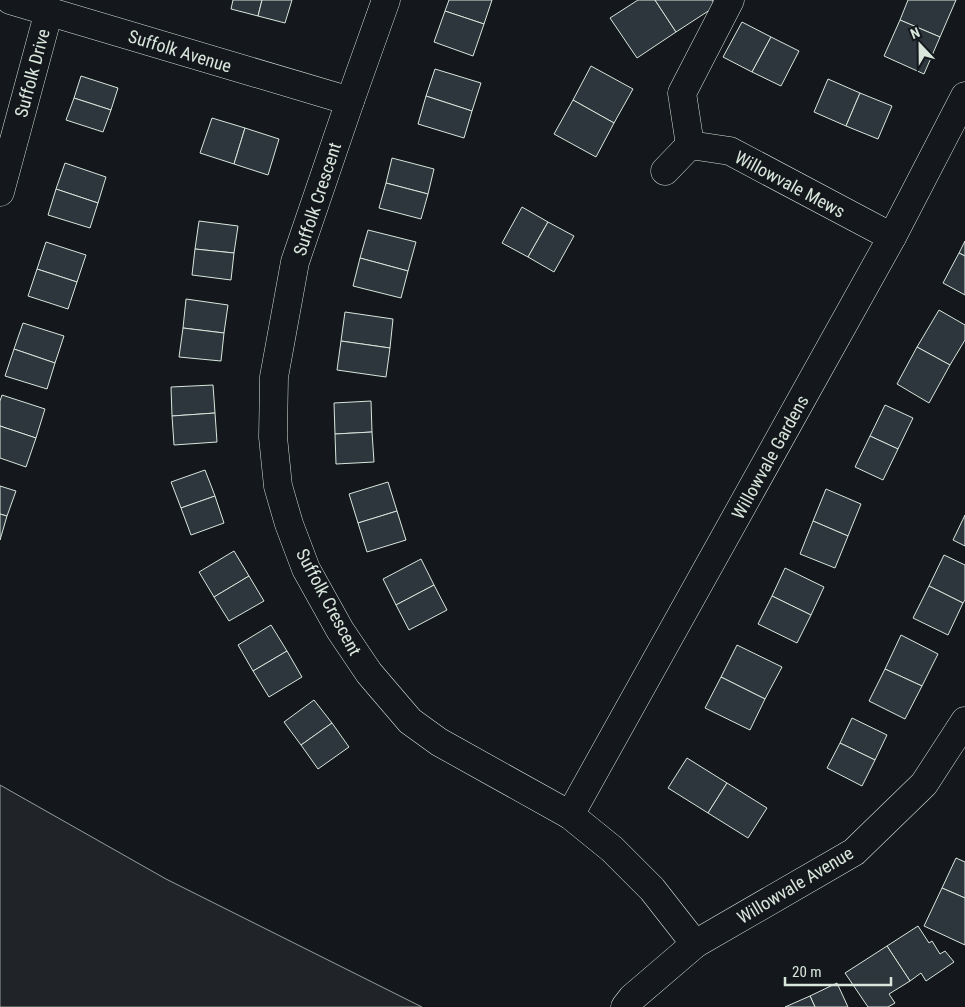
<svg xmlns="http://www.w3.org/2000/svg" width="965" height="1007" viewBox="0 0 965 1007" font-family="'Roboto Condensed',sans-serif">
  <rect width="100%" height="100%" fill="#14181c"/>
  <path fill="#202428" stroke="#939e99" d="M0 785 166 879 422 1007H0Z"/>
  <g fill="#2c363c" stroke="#d8e6dc">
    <path d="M233 0H262L258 16 231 9Z"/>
    <path d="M262 0H292L285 23 258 16Z"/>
    <path d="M449 0H492L484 24 445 11Z"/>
    <path d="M638 0H655L676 32 637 58 610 18Z"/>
    <path d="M655 0H712L716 6 676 32Z"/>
    <path d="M908 0H956L940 37 900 20Z"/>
    <path d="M445 11 484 24 473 56 434 42Z"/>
    <path d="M900 20 940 37 924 74 884 56Z"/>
    <path d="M742 22 771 37 752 72 723 57Z"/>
    <path d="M771 37 799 51 781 86 752 72Z"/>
    <path d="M591 66 633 89 614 123 573 100Z"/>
    <path d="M435 69 481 83 472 111 426 96Z"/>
    <path d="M81 76 118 88 111 110 74 98Z"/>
    <path d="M828 79 860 93 846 126 814 112Z"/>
    <path d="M860 93 892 106 878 139 846 126Z"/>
    <path d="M426 96 472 111 464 138 418 124Z"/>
    <path d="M74 98 111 110 103 132 66 120Z"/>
    <path d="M573 100 614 123 596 157 554 134Z"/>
    <path d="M212 118 245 128 234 164 200 153Z"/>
    <path d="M245 128 279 139 268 175 234 164Z"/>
    <path d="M392 158 434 169 428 194 386 183Z"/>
    <path d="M65 163 106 177 98 203 56 189Z"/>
    <path d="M386 183 428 194 421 219 379 208Z"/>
    <path d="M56 189 98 203 90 228 48 215Z"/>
    <path d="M522 207 548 222 528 257 502 243Z"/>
    <path d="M199 221 238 226 234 253 195 249Z"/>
    <path d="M548 222 574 236 554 272 528 257Z"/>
    <path d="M368 230 416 242 408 271 360 258Z"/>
    <path d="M965 241V256L959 253Z"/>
    <path d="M46 242 86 255 77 282 37 269Z"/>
    <path d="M195 249 234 253 231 280 192 275Z"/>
    <path d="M959 253 965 256V295L943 283Z"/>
    <path d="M360 258 408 271 401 298 353 286Z"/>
    <path d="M37 269 77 282 68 309 28 296Z"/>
    <path d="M186 299 228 305 224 333 183 328Z"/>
    <path d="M939 310 965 325V340L950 365 917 347Z"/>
    <path d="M345 312 393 319 390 348 341 341Z"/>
    <path d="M23 323 64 336 55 363 14 349Z"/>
    <path d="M183 328 224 333 221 361 179 357Z"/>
    <path d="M341 341 390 348 386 377 337 370Z"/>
    <path d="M917 347 950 365 929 403 897 384Z"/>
    <path d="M14 349 55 363 47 389 5 376Z"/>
    <path d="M213 385 215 413 172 416 171 387Z"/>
    <path d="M2 395 45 409 36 438 0 426V401Z"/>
    <path d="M371 401 372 432 335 434 334 403Z"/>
    <path d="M885 405 913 418 898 449 870 436Z"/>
    <path d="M215 413 217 442 174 445 172 416Z"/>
    <path d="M0 426 36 438 26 467 0 458Z"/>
    <path d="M372 432 374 462 336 464 335 434Z"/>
    <path d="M870 436 898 449 883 480 855 467Z"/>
    <path d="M205 470 215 496 181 508 171 482Z"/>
    <path d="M388 482 397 511 358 523 349 494Z"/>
    <path d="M0 486 16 491 7 516 0 514Z"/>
    <path d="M826 489 861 504 848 536 813 521Z"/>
    <path d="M215 496 224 523 191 535 181 508Z"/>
    <path d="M397 511 406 540 367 552 358 523Z"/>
    <path d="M0 514 7 516 0 540Z"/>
    <path d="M965 515V546L953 540Z"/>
    <path d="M813 521 848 536 835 568 800 554Z"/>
    <path d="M234 551 249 576 214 597 199 572Z"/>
    <path d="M944 555 965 565V600L963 603 929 586Z"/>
    <path d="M421 559 434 585 396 605 383 579Z"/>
    <path d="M785 568 824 587 811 615 772 596Z"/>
    <path d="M249 576 264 601 229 621 214 597Z"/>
    <path d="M434 585 447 610 409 630 396 605Z"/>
    <path d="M929 586 963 603 948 635 913 618Z"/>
    <path d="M772 596 811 615 797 643 758 624Z"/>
    <path d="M271 625 287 651 253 671 238 645Z"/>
    <path d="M901 635 938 654 922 686 885 669Z"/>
    <path d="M737 645 782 667 765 699 721 677Z"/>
    <path d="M287 651 302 677 269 697 253 671Z"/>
    <path d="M885 669 922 686 905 719 869 701Z"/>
    <path d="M721 677 765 699 750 730 705 708Z"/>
    <path d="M314 700 332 723 301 745 284 722Z"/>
    <path d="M852 718 887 735 875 760 840 743Z"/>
    <path d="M332 723 349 747 318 769 301 745Z"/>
    <path d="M840 743 875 760 862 786 827 768Z"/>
    <path d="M687 758 727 783 708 813 668 788Z"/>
    <path d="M727 783 767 808 748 838 708 813Z"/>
    <path d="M956 858 965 862V898L942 888Z"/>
    <path d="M942 888 965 898V945L924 926Z"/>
    <path d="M918 926 929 943 932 941 940 954 945 951 954 962 926 981 921 973 910 981 887 946Z"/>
    <path d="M887 946 910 981 889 994 895 1003 888 1007H868L845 973Z"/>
    <path d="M837 983 848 1007H815L810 996Z"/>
    <path d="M810 996 815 1007H785Z"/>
  </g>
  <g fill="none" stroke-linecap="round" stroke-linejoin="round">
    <g stroke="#d8e6dc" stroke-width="29">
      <g id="street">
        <path d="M10 0 350 101"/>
        <path d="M386 0 350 101 295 262 274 377 273 437 278 486 289 524 306 569 340 630 369 673 410 721 439 742 570 815 612 849 652 889 695 944"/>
        <path d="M690 145 682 93 730 0"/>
        <path d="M665 171 690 145 730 151 892 237"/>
        <path d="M0 192 49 11"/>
        <path d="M570 815 892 237 965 96"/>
        <path d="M625 1007 632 998 695 944 854 852 924 784 965 721"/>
      </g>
    </g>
    <use href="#street" stroke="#14181c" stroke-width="28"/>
  </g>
  <g text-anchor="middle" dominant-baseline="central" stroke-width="4" stroke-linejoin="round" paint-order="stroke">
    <g font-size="18" fill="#d8e6dc" stroke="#14181c">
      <text transform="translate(180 51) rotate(17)">Suffolk Avenue</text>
      <text transform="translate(32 73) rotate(-75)">Suffolk Drive</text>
      <text transform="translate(790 184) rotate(28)">Willowvale Mews</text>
      <text transform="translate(317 199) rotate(-72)">Suffolk Crescent</text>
      <text transform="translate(770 457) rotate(-61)">Willowvale Gardens</text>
      <text transform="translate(329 602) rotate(62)">Suffolk Crescent</text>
      <text transform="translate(795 885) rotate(-31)">Willowvale Avenue</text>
    </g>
  </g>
  <g transform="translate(920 45) rotate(338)" stroke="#14181c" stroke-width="4" paint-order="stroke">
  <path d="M0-4L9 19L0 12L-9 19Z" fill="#d8e6dc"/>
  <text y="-8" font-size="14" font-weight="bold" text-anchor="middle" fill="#d8e6dc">N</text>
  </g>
  <path d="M785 977v8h106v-8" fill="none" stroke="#d8e6dc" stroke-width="2.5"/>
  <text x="792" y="977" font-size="15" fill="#d8e6dc" stroke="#14181c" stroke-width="4" paint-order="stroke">20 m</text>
</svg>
